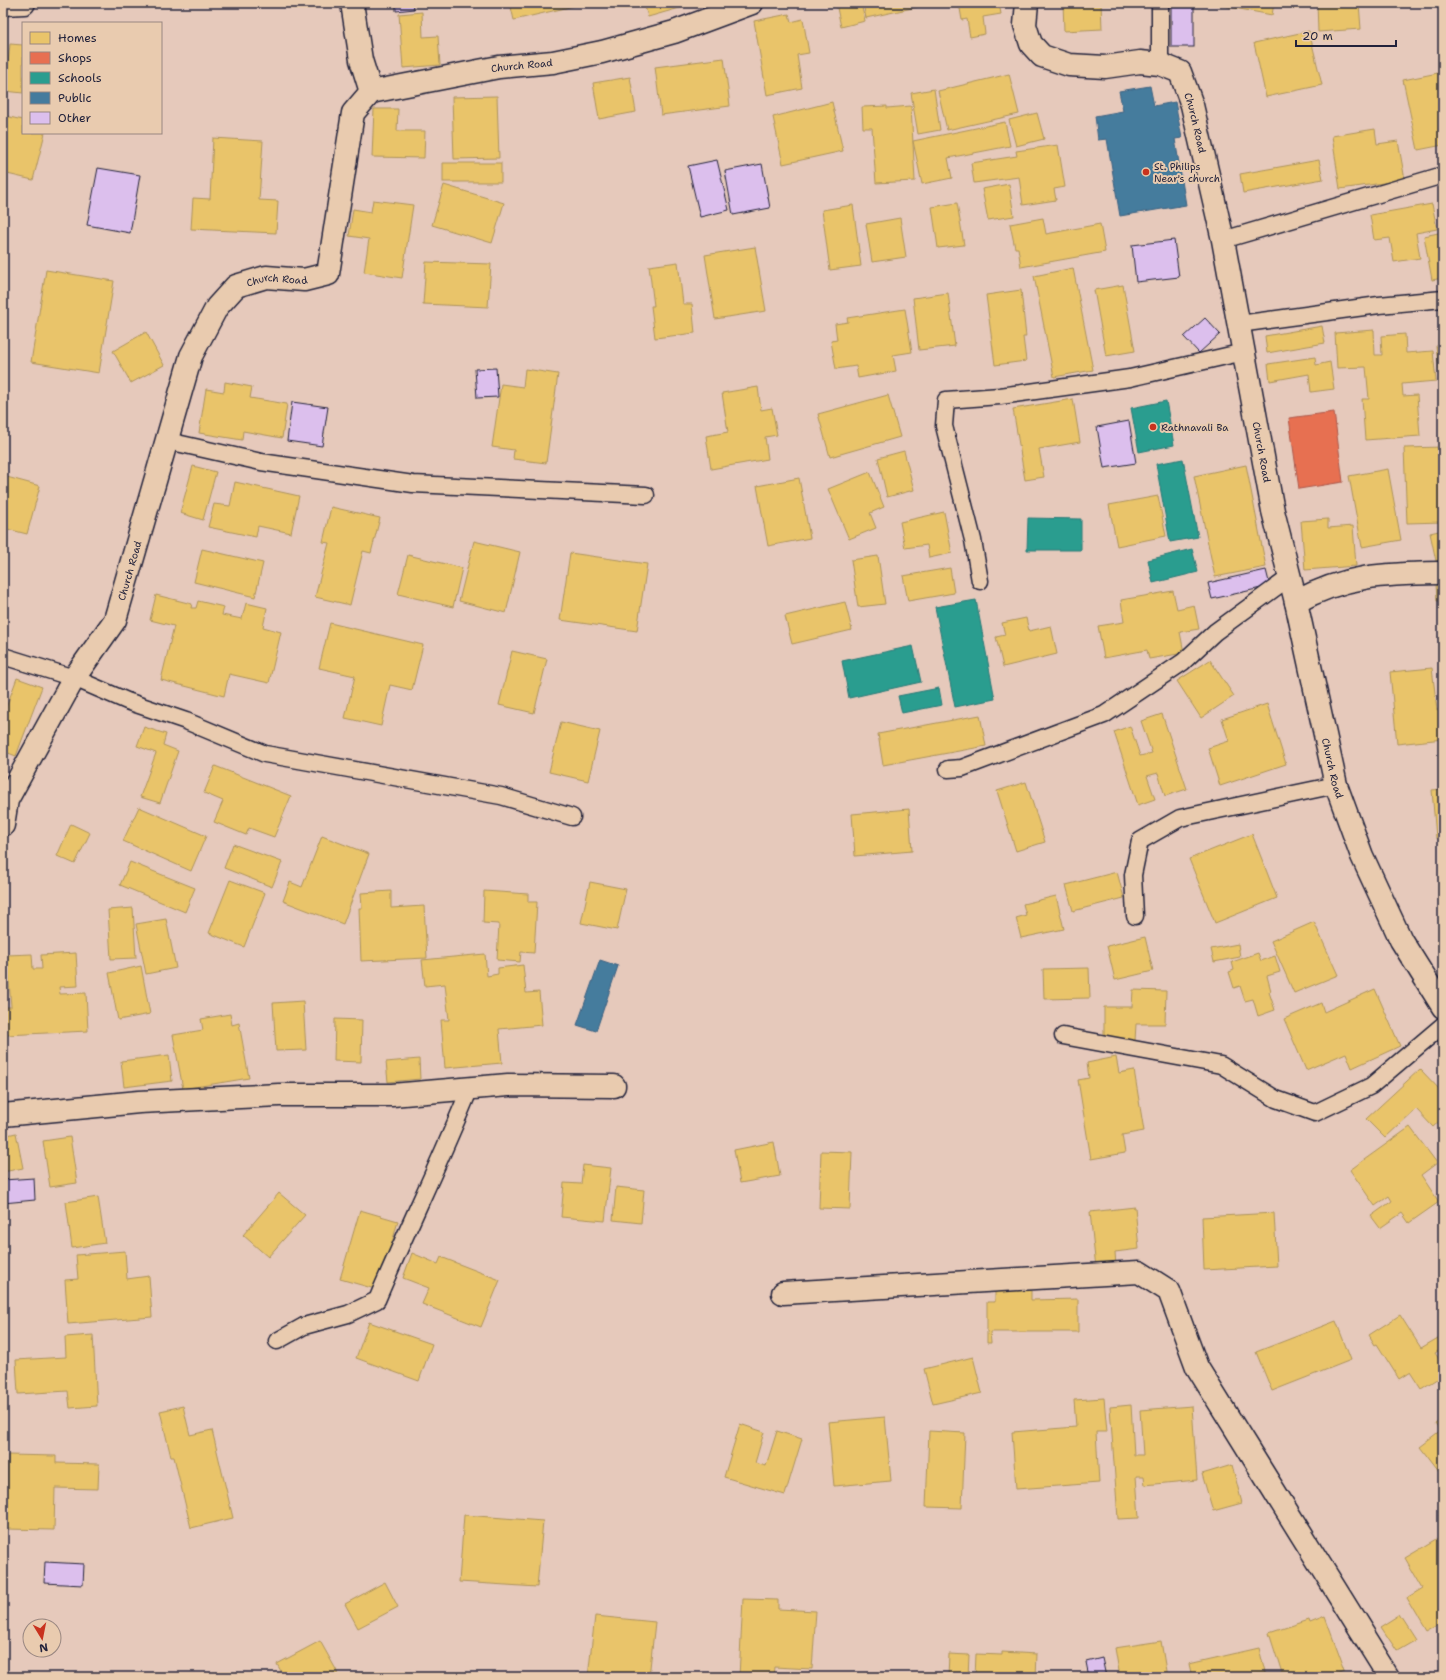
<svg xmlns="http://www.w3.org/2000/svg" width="1446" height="1680" viewBox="0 0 1446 1680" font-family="'Shantell Sans',sans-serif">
  <rect width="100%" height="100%" fill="#e6c9bb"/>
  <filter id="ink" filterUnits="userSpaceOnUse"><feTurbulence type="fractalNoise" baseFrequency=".025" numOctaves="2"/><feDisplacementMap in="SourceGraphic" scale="8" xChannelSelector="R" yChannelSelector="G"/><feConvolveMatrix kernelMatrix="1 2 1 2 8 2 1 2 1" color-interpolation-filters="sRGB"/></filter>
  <g filter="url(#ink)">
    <g fill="#e9c46a" stroke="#ad935c">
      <path d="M510 3H573L574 6 514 20Z"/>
      <path d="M644 3H697L648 17Z"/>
      <path d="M836 3H861L865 21 841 27Z"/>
      <path d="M863 3H916L917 7 866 18Z"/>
      <path d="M959 3H999L1001 14 983 17 985 34 970 37 967 19 962 20Z"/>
      <path d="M1063 3H1101L1102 29 1064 31Z"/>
      <path d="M1207 3H1274L1272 15Z"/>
      <path d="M1317 3H1359L1361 29 1318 32Z"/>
      <path d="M422 12 423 37 438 36 440 65 403 68 399 14Z"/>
      <path d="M789 14 791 22 803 19 809 53 797 55 802 88 767 95 754 21Z"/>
      <path d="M1309 31 1322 85 1266 97 1254 43Z"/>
      <path d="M10 44 23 45V93L5 91Z"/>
      <path d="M724 58 730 106 661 115 655 67Z"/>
      <path d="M1443 72V145L1418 150 1403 80Z"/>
      <path d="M1009 74 1019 114 947 130 938 91Z"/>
      <path d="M630 77 636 112 599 119 593 83Z"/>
      <path d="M934 89 940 130 918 134 911 93Z"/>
      <path d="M497 96 499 158 454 159 452 97Z"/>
      <path d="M832 102 843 151 783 164 773 117Z"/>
      <path d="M887 106V108L911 106 915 181 876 183 872 128H863L862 107Z"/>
      <path d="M374 109H398L397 131H425L424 158 372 157Z"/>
      <path d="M1037 113 1044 139 1016 146 1009 120Z"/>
      <path d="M5 116 23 120V133H45L33 180 3 173V123Z"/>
      <path d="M1005 122 1010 146 948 158 952 178 922 184 913 141Z"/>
      <path d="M1375 129 1377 144 1398 141 1405 180 1340 189 1332 136Z"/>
      <path d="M213 138 263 141 259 200 278 201 276 233 191 229 193 198 210 199Z"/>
      <path d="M1058 145 1065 187 1054 189 1056 200 1023 205 1019 177 974 183 971 163 1017 156 1016 151Z"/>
      <path d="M1319 160 1323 179 1243 193 1240 174Z"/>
      <rect x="443" y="163" width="58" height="19"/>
      <path d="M1009 184 1014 216 988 220 982 189Z"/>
      <path d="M444 185 504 203 492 243 432 225Z"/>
      <path d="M373 200 413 205 402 278 364 272 369 239 349 236 353 209 371 212Z"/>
      <path d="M957 203 964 245 938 248 932 207Z"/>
      <path d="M1432 204 1437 229 1416 233 1420 258 1394 262 1390 238 1374 240 1370 215Z"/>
      <path d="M853 205 861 266 830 270 822 210Z"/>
      <path d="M900 218 906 257 872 262 866 224Z"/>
      <path d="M1043 218 1046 234 1100 224 1105 252 1021 267 1018 248H1015L1010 224Z"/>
      <path d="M1443 232V278L1432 280 1424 236Z"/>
      <path d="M755 247 766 311 715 319 705 255Z"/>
      <path d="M426 262 491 264 488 307 423 304Z"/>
      <path d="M678 262 683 304H692L695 333 655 338 651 306H654L649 266Z"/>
      <path d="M1073 268 1093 370 1054 377 1034 276Z"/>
      <path d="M46 270 114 281 99 373 31 362Z"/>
      <path d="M1123 285 1135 351 1106 356 1094 290Z"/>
      <path d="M1021 290 1026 337H1023L1026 361 995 365 986 295Z"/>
      <path d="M948 293 955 346 919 350 913 298Z"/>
      <path d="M905 309 912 352 893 355 896 371 858 378 856 366 836 369 831 341 837 340 835 324 848 322 847 318Z"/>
      <path d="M1322 326 1325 343 1267 353 1265 336Z"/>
      <path d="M1374 330 1375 355H1382L1381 336 1405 334 1406 353 1433 351 1436 381 1402 384 1403 396 1417 395 1420 436 1365 440 1362 399H1369L1366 367 1337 368 1335 333Z"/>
      <path d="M146 332 164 365 131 383 113 351Z"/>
      <path d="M1436 346H1443V377H1440Z"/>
      <path d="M1315 357 1316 365 1330 362 1334 389 1311 392 1309 374 1270 381 1268 364Z"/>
      <path d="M525 369 558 374 546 463 513 459 514 450 492 447 501 384 523 387Z"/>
      <path d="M225 382 252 387 250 398 287 404 282 438 243 431 242 440 199 433 206 389 224 392Z"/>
      <path d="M758 387 761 410 772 408 777 435 765 437 768 459 711 469 706 436 728 432 722 393Z"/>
      <path d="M888 395 900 437 830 457 818 414Z"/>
      <path d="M1073 399 1080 442 1039 449 1044 477 1025 480 1013 409Z"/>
      <path d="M1443 447V522L1407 523 1404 448Z"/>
      <path d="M904 451 914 490 887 497 878 458Z"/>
      <path d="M1246 465 1266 567 1215 577 1194 476Z"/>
      <path d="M193 466 216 472 203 520 180 513Z"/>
      <path d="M1388 469 1401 540 1362 547 1349 476Z"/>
      <path d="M870 472 884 507 870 513 876 528 849 539 828 489Z"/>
      <path d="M3 476 40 486 27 534 3 528Z"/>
      <path d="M799 478 810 538 768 546 757 486Z"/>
      <path d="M235 482 299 496 291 533 258 526 256 537 208 527 214 504 230 506Z"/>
      <path d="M1158 496 1166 536 1117 546 1109 505Z"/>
      <path d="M331 507 380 518 371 553 363 551 350 605 315 597 329 543 323 542Z"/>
      <path d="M944 512 952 553 929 558 927 545 905 548 900 522Z"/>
      <path d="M1328 519V528L1353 526 1356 566 1305 570 1301 521Z"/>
      <path d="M1443 530V559L1436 561 1430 533Z"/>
      <path d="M474 541 520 552 506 613 459 601Z"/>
      <path d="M202 549 263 563 255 597 194 582Z"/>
      <path d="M570 553 647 564 637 631 560 620Z"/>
      <path d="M408 555 462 568 453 607 398 594Z"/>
      <path d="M878 556 885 604 858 607 851 560Z"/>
      <path d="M950 568 954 593 908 601 903 576Z"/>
      <path d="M1443 583V601H1437L1436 584Z"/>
      <path d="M1173 591 1177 609 1194 605 1199 629 1180 632 1184 653 1149 659 1147 650 1104 658 1098 626 1124 622 1121 600Z"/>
      <path d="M156 595 192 604 191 608H196L198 601 224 607 222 615 242 619 246 603 267 608 263 627 281 632 269 683 229 674 224 696 161 680 174 626 150 620Z"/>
      <path d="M845 602 852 630 792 644 785 616Z"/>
      <path d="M1026 618 1029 631 1051 626 1057 654 1003 667 996 637 1005 635 1002 623Z"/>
      <path d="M330 623 423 645 412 690 390 685 381 726 345 718 355 676 319 668Z"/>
      <path d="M512 651 547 659 534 713 499 705Z"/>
      <path d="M1210 660 1234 696 1201 718 1177 681Z"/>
      <path d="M1432 668 1437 710 1443 709V739L1397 744 1390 672Z"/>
      <path d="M17 678 42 687 16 756 3 751V716Z"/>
      <path d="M1267 704 1286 764 1220 786 1208 748 1229 741 1222 719Z"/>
      <path d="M1162 714 1187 789 1165 796 1158 773 1147 776 1155 799 1138 805 1114 732 1130 726 1140 756 1152 753 1141 721Z"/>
      <path d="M980 715 986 746 883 765 878 734Z"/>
      <path d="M561 722 600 731 588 781 549 772Z"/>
      <path d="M144 727 166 734 163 745 178 751 160 803 140 797 156 753 137 746Z"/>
      <path d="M215 766 291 796 274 837 249 828 246 835 214 822 223 801 204 793Z"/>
      <path d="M1026 782 1045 842 1016 851 997 791Z"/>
      <path d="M1443 789V837L1436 838 1432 790Z"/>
      <path d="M139 807 206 836 191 871 123 841Z"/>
      <path d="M909 809 912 851 855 856 852 814Z"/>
      <path d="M71 824 90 833 75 864 57 856Z"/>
      <path d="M1252 834 1277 898 1215 923 1189 859Z"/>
      <path d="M322 836 369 854 343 924 283 901 290 882 302 887Z"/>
      <path d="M233 844 282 862 272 887 224 868Z"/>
      <path d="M130 862 195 888 185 912 120 885Z"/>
      <path d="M1117 872 1124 898 1073 911 1066 885Z"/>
      <path d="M230 880 265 893 244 947 209 933Z"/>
      <path d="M590 882 626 889 617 930 581 923Z"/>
      <path d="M391 891V908L424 906 427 958 361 961 359 908H362L361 893Z"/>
      <path d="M484 891 528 894V902H537L534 953 521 952 520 962 497 960 499 924 483 923Z"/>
      <path d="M1056 896 1064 929 1021 938 1016 918 1026 915 1023 904Z"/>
      <path d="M133 908 136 958 111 959 108 910Z"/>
      <path d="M166 919 176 968 146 974 136 924Z"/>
      <path d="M1314 922 1338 975 1294 993 1271 941Z"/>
      <path d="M1145 937 1153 971 1115 980 1107 946Z"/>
      <path d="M1238 944 1240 957 1214 962 1211 949Z"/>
      <path d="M76 953 78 986 59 987 60 994 86 993 88 1031 6 1035 5 1007H11L7 955 32 954 33 969H42L41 955Z"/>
      <path d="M1258 953 1261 961 1275 956 1280 972 1267 976 1271 991 1269 992 1275 1010 1258 1016 1253 999 1245 1001 1240 986 1234 988 1229 972 1234 970 1232 962Z"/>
      <path d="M485 954 487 976 498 974V968L523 965 526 993 539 992 542 1025 499 1029 502 1063 445 1068 441 1020H449L445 984 425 986 422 960Z"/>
      <path d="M141 966 150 1014 118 1020 109 973Z"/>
      <path d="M1089 968 1090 998 1044 999 1043 969Z"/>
      <path d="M1375 989 1400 1046 1352 1068 1346 1053 1306 1070 1284 1019 1321 1003 1324 1012Z"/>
      <path d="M1133 990 1166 991 1165 1024H1136L1135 1041 1104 1040V1007H1132Z"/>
      <path d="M303 1001 306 1050 276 1051 273 1003Z"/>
      <path d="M230 1014 232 1025 239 1023 249 1078 183 1089 173 1035 203 1030 201 1019Z"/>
      <path d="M335 1019 362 1020 361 1062 334 1061Z"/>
      <path d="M169 1055 172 1081 124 1087 121 1061Z"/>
      <path d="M1116 1057 1119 1073 1134 1070 1144 1131 1122 1135 1125 1153 1091 1159 1078 1080 1089 1078 1087 1063Z"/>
      <path d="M419 1059 420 1079 388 1082 386 1062Z"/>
      <path d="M1420 1069 1443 1093V1118L1433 1127 1416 1109 1385 1138 1366 1119Z"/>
      <path d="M1410 1127 1437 1163 1421 1175 1439 1202 1409 1223 1402 1213 1380 1228 1371 1216 1392 1201 1389 1196 1375 1206 1350 1170Z"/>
      <path d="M16 1133 23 1168 3 1172V1136Z"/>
      <path d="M70 1137 77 1183 50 1187 43 1141Z"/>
      <path d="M774 1142 780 1176 740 1183 734 1150Z"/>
      <path d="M821 1151 852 1152 850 1209 819 1208Z"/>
      <path d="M583 1165 611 1168 605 1221 561 1217 564 1183 581 1184Z"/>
      <path d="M616 1187 644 1190 641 1223 613 1220Z"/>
      <path d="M279 1193 305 1215 268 1257 243 1235Z"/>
      <path d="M98 1197 105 1243 72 1248 66 1202Z"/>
      <path d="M1135 1207 1139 1249 1115 1252 1116 1266 1096 1268 1090 1212Z"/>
      <path d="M360 1210 398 1221 379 1290 340 1279Z"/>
      <path d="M1274 1213 1277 1266 1204 1270 1202 1217Z"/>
      <path d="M125 1251 127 1279 149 1276 152 1317 68 1324 65 1280 78 1279 76 1255Z"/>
      <path d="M412 1253 438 1264 441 1257 500 1280 481 1327 422 1304 429 1288 403 1278Z"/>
      <path d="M1031 1290V1300L1078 1299V1332H990L991 1343H987V1302H995V1291Z"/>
      <path d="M1400 1315 1421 1348 1443 1335V1348L1435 1353 1443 1365V1375L1421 1389 1410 1372 1399 1379 1377 1344 1375 1345 1369 1335Z"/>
      <path d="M1336 1321 1351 1360 1272 1391 1256 1352Z"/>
      <path d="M369 1322 432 1344 419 1381 356 1358Z"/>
      <path d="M93 1335 97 1406 70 1408 68 1391 18 1394 16 1360 66 1357 65 1337Z"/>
      <path d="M973 1357 982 1393 933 1404 924 1369Z"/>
      <path d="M1104 1398 1107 1432H1096L1099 1483 1016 1489 1012 1432 1076 1427 1074 1400Z"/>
      <path d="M1131 1405 1134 1455H1143L1140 1410 1192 1406 1197 1480 1145 1485 1144 1476H1136L1139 1518 1118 1519 1110 1407Z"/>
      <path d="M183 1406 190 1435 212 1430 233 1518 191 1528 174 1457H171L160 1411Z"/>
      <path d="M885 1417 891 1481 834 1486 828 1422Z"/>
      <path d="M1443 1419V1477L1420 1447 1441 1431 1436 1424Z"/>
      <path d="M740 1424 764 1432 755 1463 766 1466 777 1431 802 1439 785 1495 724 1477Z"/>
      <path d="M929 1431 965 1433 962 1508 926 1507Z"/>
      <path d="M8 1455 56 1456V1463L99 1464 98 1489 55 1488 54 1530 6 1529Z"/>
      <path d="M1232 1465 1242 1503 1213 1511 1202 1474Z"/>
      <path d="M464 1515 543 1521 537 1587 459 1582Z"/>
      <path d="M1437 1539 1443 1548V1621L1427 1630 1408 1598 1423 1589 1405 1558Z"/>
      <path d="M385 1582 398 1607 358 1628 345 1604Z"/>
      <path d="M743 1599 778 1600V1609L816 1611 812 1669 774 1667 773 1677H739Z"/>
      <path d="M1400 1615 1416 1640 1397 1651 1381 1627Z"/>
      <path d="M595 1616 655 1622 649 1677H588Z"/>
      <path d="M1325 1617 1345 1671 1329 1677H1283L1269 1633 1309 1620 1310 1623Z"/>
      <path d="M320 1641 338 1673 331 1677H284L277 1664Z"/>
      <path d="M1161 1641 1167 1677H1120L1115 1648Z"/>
      <path d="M1259 1648 1266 1677H1192L1189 1664Z"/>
      <path d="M1002 1652 1037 1654 1036 1677H975L976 1654 1002 1655Z"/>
      <path d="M949 1654 969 1655 968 1677H948Z"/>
    </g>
    <path fill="#e76f51" stroke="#ac584a" d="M1334 412 1343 482 1299 489 1289 418Z"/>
    <g fill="#2a9d8f" stroke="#287876">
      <path d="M1166 401 1174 445 1139 452 1131 408Z"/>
      <path d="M1183 459 1198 537 1170 542 1156 464Z"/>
      <path d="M1028 518 1081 519V550H1027Z"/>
      <path d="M1192 549 1198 572 1153 583 1148 560Z"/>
      <path d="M976 600 995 699 955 707 935 607Z"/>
      <path d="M913 646 921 682 849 698 842 661Z"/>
      <path d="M939 688 942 705 902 713 898 696Z"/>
    </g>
    <g fill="#457b9d" stroke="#3a6080">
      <path d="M1150 86 1154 106 1175 102 1182 138 1175 139 1186 205 1120 216 1107 139 1098 140 1095 116 1123 111 1119 91Z"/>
      <path d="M600 960 618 966 596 1031 577 1025Z"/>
    </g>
    <g fill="#dcbfed" stroke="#22223b">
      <path d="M396 3H413L414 9 396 11Z"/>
      <rect x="1171" y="7" width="23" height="40"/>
      <path d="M717 160 729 210 700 217 688 166Z"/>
      <path d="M762 164 770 208 733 215 725 171Z"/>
      <path d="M98 168 140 175 130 233 87 225Z"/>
      <path d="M1174 240 1179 277 1136 282 1132 245Z"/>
      <path d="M1205 318 1220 334 1199 353 1184 337Z"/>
      <path d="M496 368 498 397 477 398 475 369Z"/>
      <path d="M292 402 328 407 322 446 287 441Z"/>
      <path d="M1129 421 1136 463 1104 468 1097 427Z"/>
      <path d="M1266 570 1270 586 1212 599 1208 583Z"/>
      <path d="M34 1178 35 1200 3 1203V1180Z"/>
      <path d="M45 1562 84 1564 83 1585 44 1583Z"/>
      <path d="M1102 1658 1106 1677H1089L1086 1662Z"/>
    </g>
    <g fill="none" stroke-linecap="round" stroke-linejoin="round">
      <g stroke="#22223b" stroke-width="19">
        <g id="lane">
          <path d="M1160 64V3"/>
          <path d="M1223 240 1443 175"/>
          <path d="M1239 324 1379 305 1443 299"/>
          <path d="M168 441 261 462 413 484 646 495"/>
          <path d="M980 581 973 540 944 426 946 400 1000 396 1130 378 1244 352"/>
          <path d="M3 656 74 678 127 701 186 721 265 754 501 796 572 817"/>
          <path d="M948 769 962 768 1104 715 1183 662 1215 632 1290 577"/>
          <path d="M1135 916 1133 875 1140 841 1180 818 1336 785"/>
          <path d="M1063 1036 1221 1065 1276 1099 1315 1113 1371 1086 1443 1025"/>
          <path d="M277 1341 304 1326 348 1314 377 1300C407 1229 441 1160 470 1088"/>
        </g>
      </g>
      <g stroke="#22223b" stroke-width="25">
        <g id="street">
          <path d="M352 3 361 60 371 92"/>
          <path d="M3 4 24 3"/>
          <path d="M1296 602C1347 574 1387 574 1443 573"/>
          <path d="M3 1115 139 1102 279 1095H392L508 1085 614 1086"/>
          <path d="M783 1293 1139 1272 1169 1291 1197 1367 1390 1677"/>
        </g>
      </g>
      <g stroke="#22223b" stroke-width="25">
        <g id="secondary">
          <path id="s1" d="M1027 3 1025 25 1031 44 1042 56 1069 65 1105 67 1140 62 1160 64 1180 72 1192 105 1223 240 1273 511 1296 602 1336 785 1362 856 1401 940 1443 1007"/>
          <path id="s2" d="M3 825 7 800 74 678 115 620 191 356 217 307 236 286 266 277 304 280 328 274 353 113 371 92 499 67 553 62 602 52 674 32 752 3"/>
        </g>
      </g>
      <use href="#lane" stroke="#e9cbaf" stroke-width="16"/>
      <use href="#street" stroke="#e9cbaf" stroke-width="22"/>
      <use href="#secondary" stroke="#e9cbaf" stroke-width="22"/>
    </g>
  </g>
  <g fill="#c8321e" stroke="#e9cbaf" stroke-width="1.5">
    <circle cx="1146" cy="172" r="4"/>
    <circle cx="1153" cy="427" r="4"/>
  </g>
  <g text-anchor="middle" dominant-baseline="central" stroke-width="4" stroke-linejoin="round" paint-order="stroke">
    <g font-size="10" fill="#22223b" stroke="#e9cbaf">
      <text stroke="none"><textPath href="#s2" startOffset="1032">Church Road</textPath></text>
      <text stroke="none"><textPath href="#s1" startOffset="253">Church Road</textPath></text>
      <text stroke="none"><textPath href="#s2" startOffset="636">Church Road</textPath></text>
      <text stroke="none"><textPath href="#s1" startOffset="589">Church Road</textPath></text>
      <text stroke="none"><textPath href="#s2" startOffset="287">Church Road</textPath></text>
      <text stroke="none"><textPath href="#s1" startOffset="913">Church Road</textPath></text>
    </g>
    <g font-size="10" fill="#22223b" stroke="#e9cbaf" text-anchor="start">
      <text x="1154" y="166">St. Philips<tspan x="1154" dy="12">Near's church</tspan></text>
      <text x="1161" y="427">Rathnavali Ba</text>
    </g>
  </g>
  <rect width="1446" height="1680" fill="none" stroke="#e9cbaf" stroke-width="16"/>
  <rect x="8" y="8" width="1430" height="1664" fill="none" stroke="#22223b" stroke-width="1.5" filter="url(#ink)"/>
  <rect x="22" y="22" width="140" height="112" fill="#e9cbaf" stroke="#998781"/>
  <rect x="30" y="32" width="20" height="12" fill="#e9c46a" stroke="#998781"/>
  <text x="58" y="42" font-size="12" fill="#22223b">Homes</text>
  <rect x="30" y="52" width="20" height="12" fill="#e76f51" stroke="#998781"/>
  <text x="58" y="62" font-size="12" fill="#22223b">Shops</text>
  <rect x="30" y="72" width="20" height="12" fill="#2a9d8f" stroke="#998781"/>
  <text x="58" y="82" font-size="12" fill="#22223b">Schools</text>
  <rect x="30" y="92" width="20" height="12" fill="#457b9d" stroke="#998781"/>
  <text x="58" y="102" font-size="12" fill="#22223b">Public</text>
  <rect x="30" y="112" width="20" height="12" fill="#dcbfed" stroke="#998781"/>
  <text x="58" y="122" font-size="12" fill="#22223b">Other</text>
  <g transform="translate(42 1638) rotate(170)"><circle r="19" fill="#e9cbaf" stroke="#998781"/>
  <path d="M0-3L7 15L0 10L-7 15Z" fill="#c8321e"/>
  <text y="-6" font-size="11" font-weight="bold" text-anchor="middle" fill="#22223b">N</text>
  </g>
  <path d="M1296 40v6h100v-6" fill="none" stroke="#22223b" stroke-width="2"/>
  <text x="1302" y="40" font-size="12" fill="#22223b" stroke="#e9cbaf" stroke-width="3" paint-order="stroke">20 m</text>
</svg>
